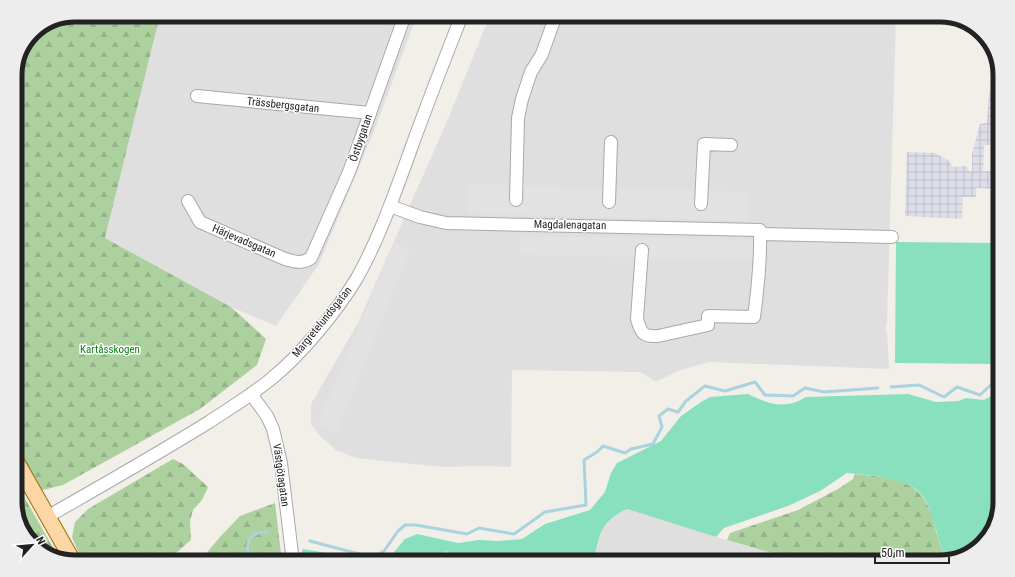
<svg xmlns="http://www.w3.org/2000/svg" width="1015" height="577" viewBox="0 0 1015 577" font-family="'Roboto Condensed',sans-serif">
  <defs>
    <pattern id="forest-firs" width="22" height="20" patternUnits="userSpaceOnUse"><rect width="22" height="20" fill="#add19e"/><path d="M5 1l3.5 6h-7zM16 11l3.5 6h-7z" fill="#95b388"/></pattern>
    <pattern id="plaza-grid" width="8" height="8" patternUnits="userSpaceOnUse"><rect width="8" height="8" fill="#dddde8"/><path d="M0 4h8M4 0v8" fill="none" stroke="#bdbdc7"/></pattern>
  </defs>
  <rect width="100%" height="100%" fill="#f2efe9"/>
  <g fill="#e0dfdf">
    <path d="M160 15H417L376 126 319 264 276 326 231 307 105 238Z"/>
    <path d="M490 15H896L887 322 885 329 887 331 889 369 709 362 681 370 657 381H654L646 375 639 372 512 370 511 467 483 466 442 467 356 458 336 450 320 436 311 424V404L358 323 448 119Z"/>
    <path d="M627 509 716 537 802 562H593L603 526 610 519Z"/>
    <path d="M447 550 452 562H418Z"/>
  </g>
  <g fill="url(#forest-firs)">
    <path d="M75 15H160L105 238 231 307 266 339 257 365 200 409 63 485 23 495 59 558 45 554 23 532 15 505V72L33 33Z"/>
    <path d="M173 459 183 464 208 487 202 500 193 510 190 521 191 540 166 562H82L72 537 75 522 88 509Z"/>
    <path d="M855 474C894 478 922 478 934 522 937 535 940 549 947 560L940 562H802L727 540 730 533 798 510 838 489 853 479Z"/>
    <path d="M275 503 282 562H199L220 537 240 516Z"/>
  </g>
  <g fill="#88e0be">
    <path d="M896 242 1000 243V364L895 363Z"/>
    <path d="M748 394C769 404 785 410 806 397L908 394 936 402 958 401 966 398 984 400 993 395 1000 396V502L992 532 970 554 947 560C939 548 938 533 933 520 931 513 929 506 925 500 912 476 870 476 847 473L820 491 788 506 724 528 716 537 627 509C598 523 601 534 593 562H452L447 551 418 562H373L388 559 405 539 417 534 458 543 479 540 499 541 522 539 545 524 590 510 605 492 611 473 617 463 661 441 681 416 701 402 710 397Z"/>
    <path d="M303 549 339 555 353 562H299V558Z"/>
  </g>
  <g fill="#e2e2e2">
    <path d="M468 184 749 192 747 221 467 213Z"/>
    <path d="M520 236 582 237 757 240 754 261 520 254Z"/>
    <path d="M395 241 410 251 336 433 317 425Z"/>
  </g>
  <path fill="url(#plaza-grid)" d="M996 90 1000 94V145H984L983 171H1000V189L976 188V197H963L962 219 905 216 907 152 935 153 948 160 953 167 966 166 970 172 972 171V154L980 124 987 123 989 92Z"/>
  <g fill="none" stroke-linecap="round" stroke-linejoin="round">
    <g stroke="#aad3df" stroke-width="3">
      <path d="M891 387 919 385 944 397 957 387 980 395 994 382H1000"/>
      <path d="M310 541 363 555 375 556 384 551 398 531 405 525H416L467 534 479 528 514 534 545 512 586 505 584 460 597 452 603 446 625 453 631 449 653 444 662 427 659 416 668 409 678 412 686 401 705 386 725 391 755 382 765 395 793 396 805 388 824 392 878 388"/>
      <path d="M237 562 247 557C247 540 249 532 267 532"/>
    </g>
    <g stroke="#a9a9a9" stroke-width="14">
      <g id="minor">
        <path d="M197 96 370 113"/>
        <path d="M516 200 518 118 522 99 531 72 542 54 556 15"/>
        <path d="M188 201 200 222 285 259C295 262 302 264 311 258L349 172 405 15"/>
        <path d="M609 202 611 142"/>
        <path d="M701 204 704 144 731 145"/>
        <path d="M390 206 420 217 446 223 760 230C761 260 758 287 754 317L708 316V325L658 336C643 337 641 333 637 319L642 250"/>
        <path d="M760 234 892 237"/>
        <path d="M251 394 267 416 273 429 281 463 293 562"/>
        <path d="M47 517C101 486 156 455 209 422 230 408 252 395 271 379 301 355 337 311 357 278 380 237 396 190 412 146 428 102 445 58 462 15"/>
      </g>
    </g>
    <g stroke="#a06b00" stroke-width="17">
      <path id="major" d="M15 459 73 561"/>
    </g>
    <use href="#minor" stroke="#fff" stroke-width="12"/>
    <use href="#major" stroke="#fcd6a4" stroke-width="15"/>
  </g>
  <g text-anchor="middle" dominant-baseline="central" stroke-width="3" stroke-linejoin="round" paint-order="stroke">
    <g font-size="11" fill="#222" stroke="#fff">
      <text transform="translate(283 105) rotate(6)">Trässbergsgatan</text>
      <text transform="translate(361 138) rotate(-71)">Östbygatan</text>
      <text transform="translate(570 225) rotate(1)">Magdalenagatan</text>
      <text transform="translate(244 241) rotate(23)">Härjevadsgatan</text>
      <text transform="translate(322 322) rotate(-51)">Margretelundsgatan</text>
      <text transform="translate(281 475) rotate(82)">Västgötagatan</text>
    </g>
    <g font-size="11" fill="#0c8416" stroke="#fff">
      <text x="110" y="349">Kartåsskogen</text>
    </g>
  </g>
  <path d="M0 0H1015V577H0ZM75 22H940A53 53 0 0 1 993 75V502A53 53 0 0 1 940 555H75A53 53 0 0 1 22 502V75A53 53 0 0 1 75 22Z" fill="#ededed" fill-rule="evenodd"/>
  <path fill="none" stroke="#222" stroke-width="5" d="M75 22H940A53 53 0 0 1 993 75V502A53 53 0 0 1 940 555H75A53 53 0 0 1 22 502V75A53 53 0 0 1 75 22Z"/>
  <g transform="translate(32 545) rotate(63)" stroke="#ffffff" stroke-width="3" paint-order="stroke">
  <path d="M0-3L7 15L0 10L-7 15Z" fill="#222222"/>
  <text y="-6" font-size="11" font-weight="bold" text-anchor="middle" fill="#222222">N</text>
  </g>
  <path d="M875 557v6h74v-6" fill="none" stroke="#222222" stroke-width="2"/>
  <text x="881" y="557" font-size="12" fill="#222222" stroke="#ffffff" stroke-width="3" paint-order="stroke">50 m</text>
</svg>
